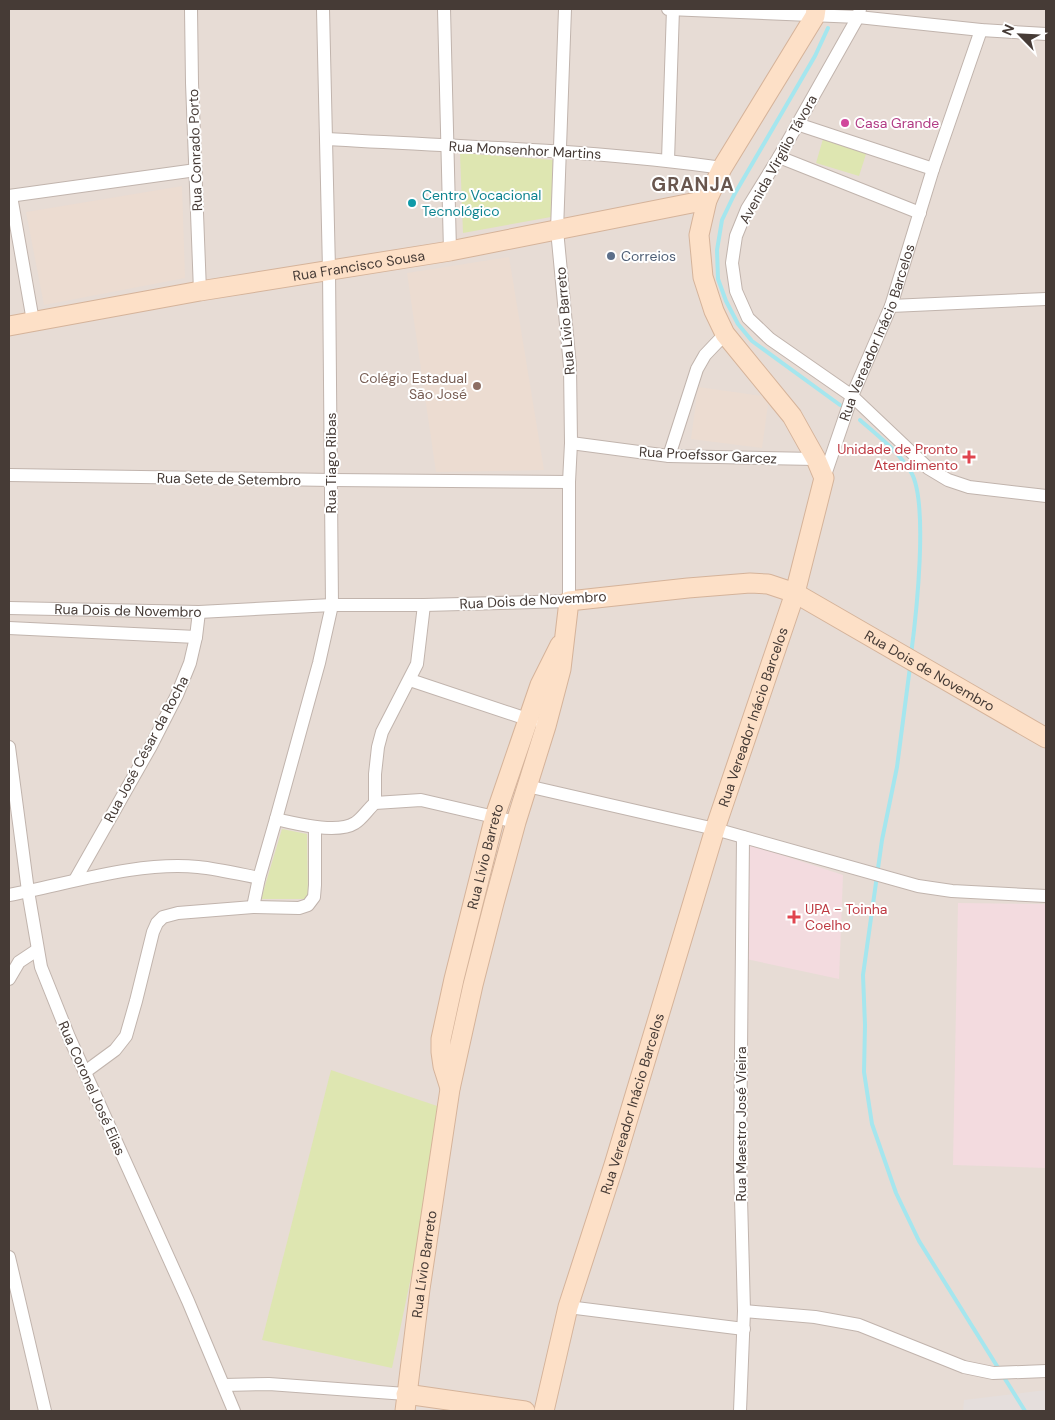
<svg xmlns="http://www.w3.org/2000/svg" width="1055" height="1420" viewBox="0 0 1055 1420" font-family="'DM Sans',sans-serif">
  <rect width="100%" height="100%" fill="#f3ece7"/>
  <rect fill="#e7dcd5" x="9" y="9" width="1037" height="1402"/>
  <path fill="#e5dedc" d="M1046 1390V1411H963L964 1400Z"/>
  <g fill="#ecdcd1">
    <path d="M182 186 185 278 44 305 26 212Z"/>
    <path d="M509 257 544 470 436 472 407 273Z"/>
    <path d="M698 387 769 397 762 448 691 439Z"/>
  </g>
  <g fill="#f3dbdf">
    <path d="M748 844 843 875 839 979 746 959Z"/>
    <path d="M958 903 1046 904V1168L953 1165Z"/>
  </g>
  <g fill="#dee6b1">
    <path d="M823 139 867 151 859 176 816 163Z"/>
    <path d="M460 153 553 160 551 217 463 233Z"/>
    <path d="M282 829 307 834 308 899H261Z"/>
    <path d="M331 1070 446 1109 392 1368 262 1340Z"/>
  </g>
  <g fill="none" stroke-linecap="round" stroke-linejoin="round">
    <g stroke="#a5e6ee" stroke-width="4">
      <path d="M828 28 815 56 734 195 722 220 717 250 718 279 726 301 738 324 752 341 840 405"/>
      <path d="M860 420C878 436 898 451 911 472 929 503 916 617 911 655"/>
      <path d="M910 667 897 767 882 840 863 975 865 1025 864 1072 872 1124 896 1193 919 1241 1025 1411"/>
    </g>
    <g stroke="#c1b4ad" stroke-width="14">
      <g id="street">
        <path d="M191 9 192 83 200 291"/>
        <path d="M444 9 450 251"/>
        <path d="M668 9 858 17 981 30 1046 34"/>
        <path d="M860 9 858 17 779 157 747 209 736 236 732 263 736 291 748 318 770 339 852 396 928 468 948 480 969 487 1046 496"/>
        <path d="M797 124 933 169"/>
        <path d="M327 139C459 147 591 149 722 168"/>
        <path d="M779 157 920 213"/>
        <path d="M668 160 673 9"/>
        <path d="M9 196 196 170"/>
        <path d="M11 196 33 321"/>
        <path d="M891 306 1046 299"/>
        <path d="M571 443 669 456 816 459"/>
        <path d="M669 456 697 369 705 355 725 334"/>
        <path d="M9 475 332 480 569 482"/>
        <path id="s1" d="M824 478 852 396 891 306 933 169 981 30"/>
        <path id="s2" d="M9 608 199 612 332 605H424L569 601V482L571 443 570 366 557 230 565 9"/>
        <path d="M9 628 196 637"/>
        <path d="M410 680 533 721"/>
        <path d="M9 747 28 891 41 967 69 1037 188 1301 234 1411"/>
        <path d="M527 786 715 829 918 886 952 891 1046 896"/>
        <path d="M375 803V774L378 747 382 732 417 664 424 605"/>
        <path d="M276 819C296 824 338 834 355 823 362 819 368 809 375 803L421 800 516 822"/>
        <path d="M75 880 151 746 177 695 190 663 196 637 199 612"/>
        <path d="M9 895C68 884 138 861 198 867 218 869 239 874 259 878"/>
        <path d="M253 907 259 878 276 819 319 663 332 605 329 270 323 9"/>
        <path d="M9 979 19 962 37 950"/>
        <path d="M85 1072 115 1050 126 1036 136 1001 153 932 157 923 163 917 178 913 253 907 299 908 308 905 314 897 315 885V828"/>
        <path d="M9 1257 45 1411"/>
        <path d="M568 1307 744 1329"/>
        <path d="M744 1311 815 1317 859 1325 964 1367 993 1373 1046 1371"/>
        <path d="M224 1385 269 1384 406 1394"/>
        <path d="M740 1411 744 1311 740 1160 743 837"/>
      </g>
    </g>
    <g stroke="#d5b39a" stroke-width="21">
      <g id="secondary">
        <path id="s3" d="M9 326 200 291 450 251 707 200"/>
        <path id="s4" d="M450 1088 443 1066 441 1052V1039L454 979 495 816 540 685 560 645"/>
        <path d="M406 1394 525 1411"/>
        <path id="s5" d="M405 1411 420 1289 450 1089 473 985 494 903 516 822 546 726 561 669 569 601 688 588 750 583 768 584 795 593 1046 738"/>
        <path id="s6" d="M544 1411 568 1307 614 1165 715 829 795 593 824 478 816 459 792 416 725 334 714 311 703 277 699 235 707 200 722 168 815 16 816 9"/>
      </g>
    </g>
    <use href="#street" stroke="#fff" stroke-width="12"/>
    <use href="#secondary" stroke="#fde0c7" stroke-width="19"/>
  </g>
  <circle fill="#d1479c" stroke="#fff" stroke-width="2" cx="845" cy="123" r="5"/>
  <circle fill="#0f9aa8" stroke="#fff" stroke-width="2" cx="412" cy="203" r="5"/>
  <circle fill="#5c6f8a" stroke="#fff" stroke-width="2" cx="611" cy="256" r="5"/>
  <circle fill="#8d6e63" stroke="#fff" stroke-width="2" cx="477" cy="386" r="5"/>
  <g fill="#e0444e" stroke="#fff" stroke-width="2">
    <path d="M966.5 449.5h5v5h5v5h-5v5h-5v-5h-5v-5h5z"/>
    <path d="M791.5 909.5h5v5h5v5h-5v5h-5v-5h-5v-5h5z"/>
  </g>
  <g text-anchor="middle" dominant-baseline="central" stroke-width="4" stroke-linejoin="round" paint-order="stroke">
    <g font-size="14" fill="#b23c85" stroke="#fff" text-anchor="start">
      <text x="855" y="123">Casa Grande</text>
    </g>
    <g font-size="14" fill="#463b36" stroke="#fff">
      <text transform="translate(195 150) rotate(-92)">Rua Conrado Porto</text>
      <text transform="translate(525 150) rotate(3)">Rua Monsenhor Martins</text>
      <text transform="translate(778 159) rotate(-61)">Avenida Virgílio Távora</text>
      <text stroke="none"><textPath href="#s3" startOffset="355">Rua Francisco Sousa</textPath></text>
      <text transform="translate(565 321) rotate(-95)">Rua Lívio Barreto</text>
      <text stroke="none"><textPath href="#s1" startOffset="155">Rua Vereador Inácio Barcelos</textPath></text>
      <text transform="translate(708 455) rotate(3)">Rua Proefssor Garcez</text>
      <text transform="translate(331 463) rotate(-90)">Rua Tiago Ribas</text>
      <text transform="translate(229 479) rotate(1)">Rua Sete de Setembro</text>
      <text transform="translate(533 600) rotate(-3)">Rua Dois de Novembro</text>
      <text stroke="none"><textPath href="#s2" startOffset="119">Rua Dois de Novembro</textPath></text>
      <text stroke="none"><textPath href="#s5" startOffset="1212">Rua Dois de Novembro</textPath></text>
      <text stroke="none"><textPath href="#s6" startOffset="725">Rua Vereador Inácio Barcelos</textPath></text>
      <text transform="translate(146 749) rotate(-62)">Rua José César da Rocha</text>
      <text stroke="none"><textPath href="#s4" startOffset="238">Rua Lívio Barreto</textPath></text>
      <text transform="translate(92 1088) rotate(66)">Rua Coronel José Elias</text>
      <text stroke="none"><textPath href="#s6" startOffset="320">Rua Vereador Inácio Barcelos</textPath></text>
      <text transform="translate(741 1124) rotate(-90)">Rua Maestro José Vieira</text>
      <text stroke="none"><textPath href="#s5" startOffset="148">Rua Lívio Barreto</textPath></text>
    </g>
    <g font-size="14" fill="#0d838f" stroke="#fff" text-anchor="start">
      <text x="422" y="195">Centro Vocacional<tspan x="422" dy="16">Tecnológico</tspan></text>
    </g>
    <g font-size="14" fill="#4e5e75" stroke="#fff" text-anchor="start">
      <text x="621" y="256">Correios</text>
    </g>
    <g font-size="14" fill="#785e54" stroke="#fff" text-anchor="end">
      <text x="467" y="378">Colégio Estadual<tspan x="467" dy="16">São José</tspan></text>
    </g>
    <g font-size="14" fill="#be3a42" stroke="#fff" text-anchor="end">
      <text x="958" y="449">Unidade de Pronto<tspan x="958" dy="16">Atendimento</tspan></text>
      <text x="805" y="909" text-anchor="start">UPA - Toinha<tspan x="805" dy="16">Coelho</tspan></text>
    </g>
    <g font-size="19" font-weight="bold" letter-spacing="1" fill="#68564e" stroke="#fff">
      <text x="693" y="184">GRANJA</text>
    </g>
  </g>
  <rect width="1055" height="1420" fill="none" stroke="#463b36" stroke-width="20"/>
  <g transform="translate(1020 35) rotate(294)" stroke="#ffffff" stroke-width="4" paint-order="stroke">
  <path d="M0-4L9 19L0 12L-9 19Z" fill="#463b36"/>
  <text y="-8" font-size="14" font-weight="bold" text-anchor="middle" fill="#463b36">N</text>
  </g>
</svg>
